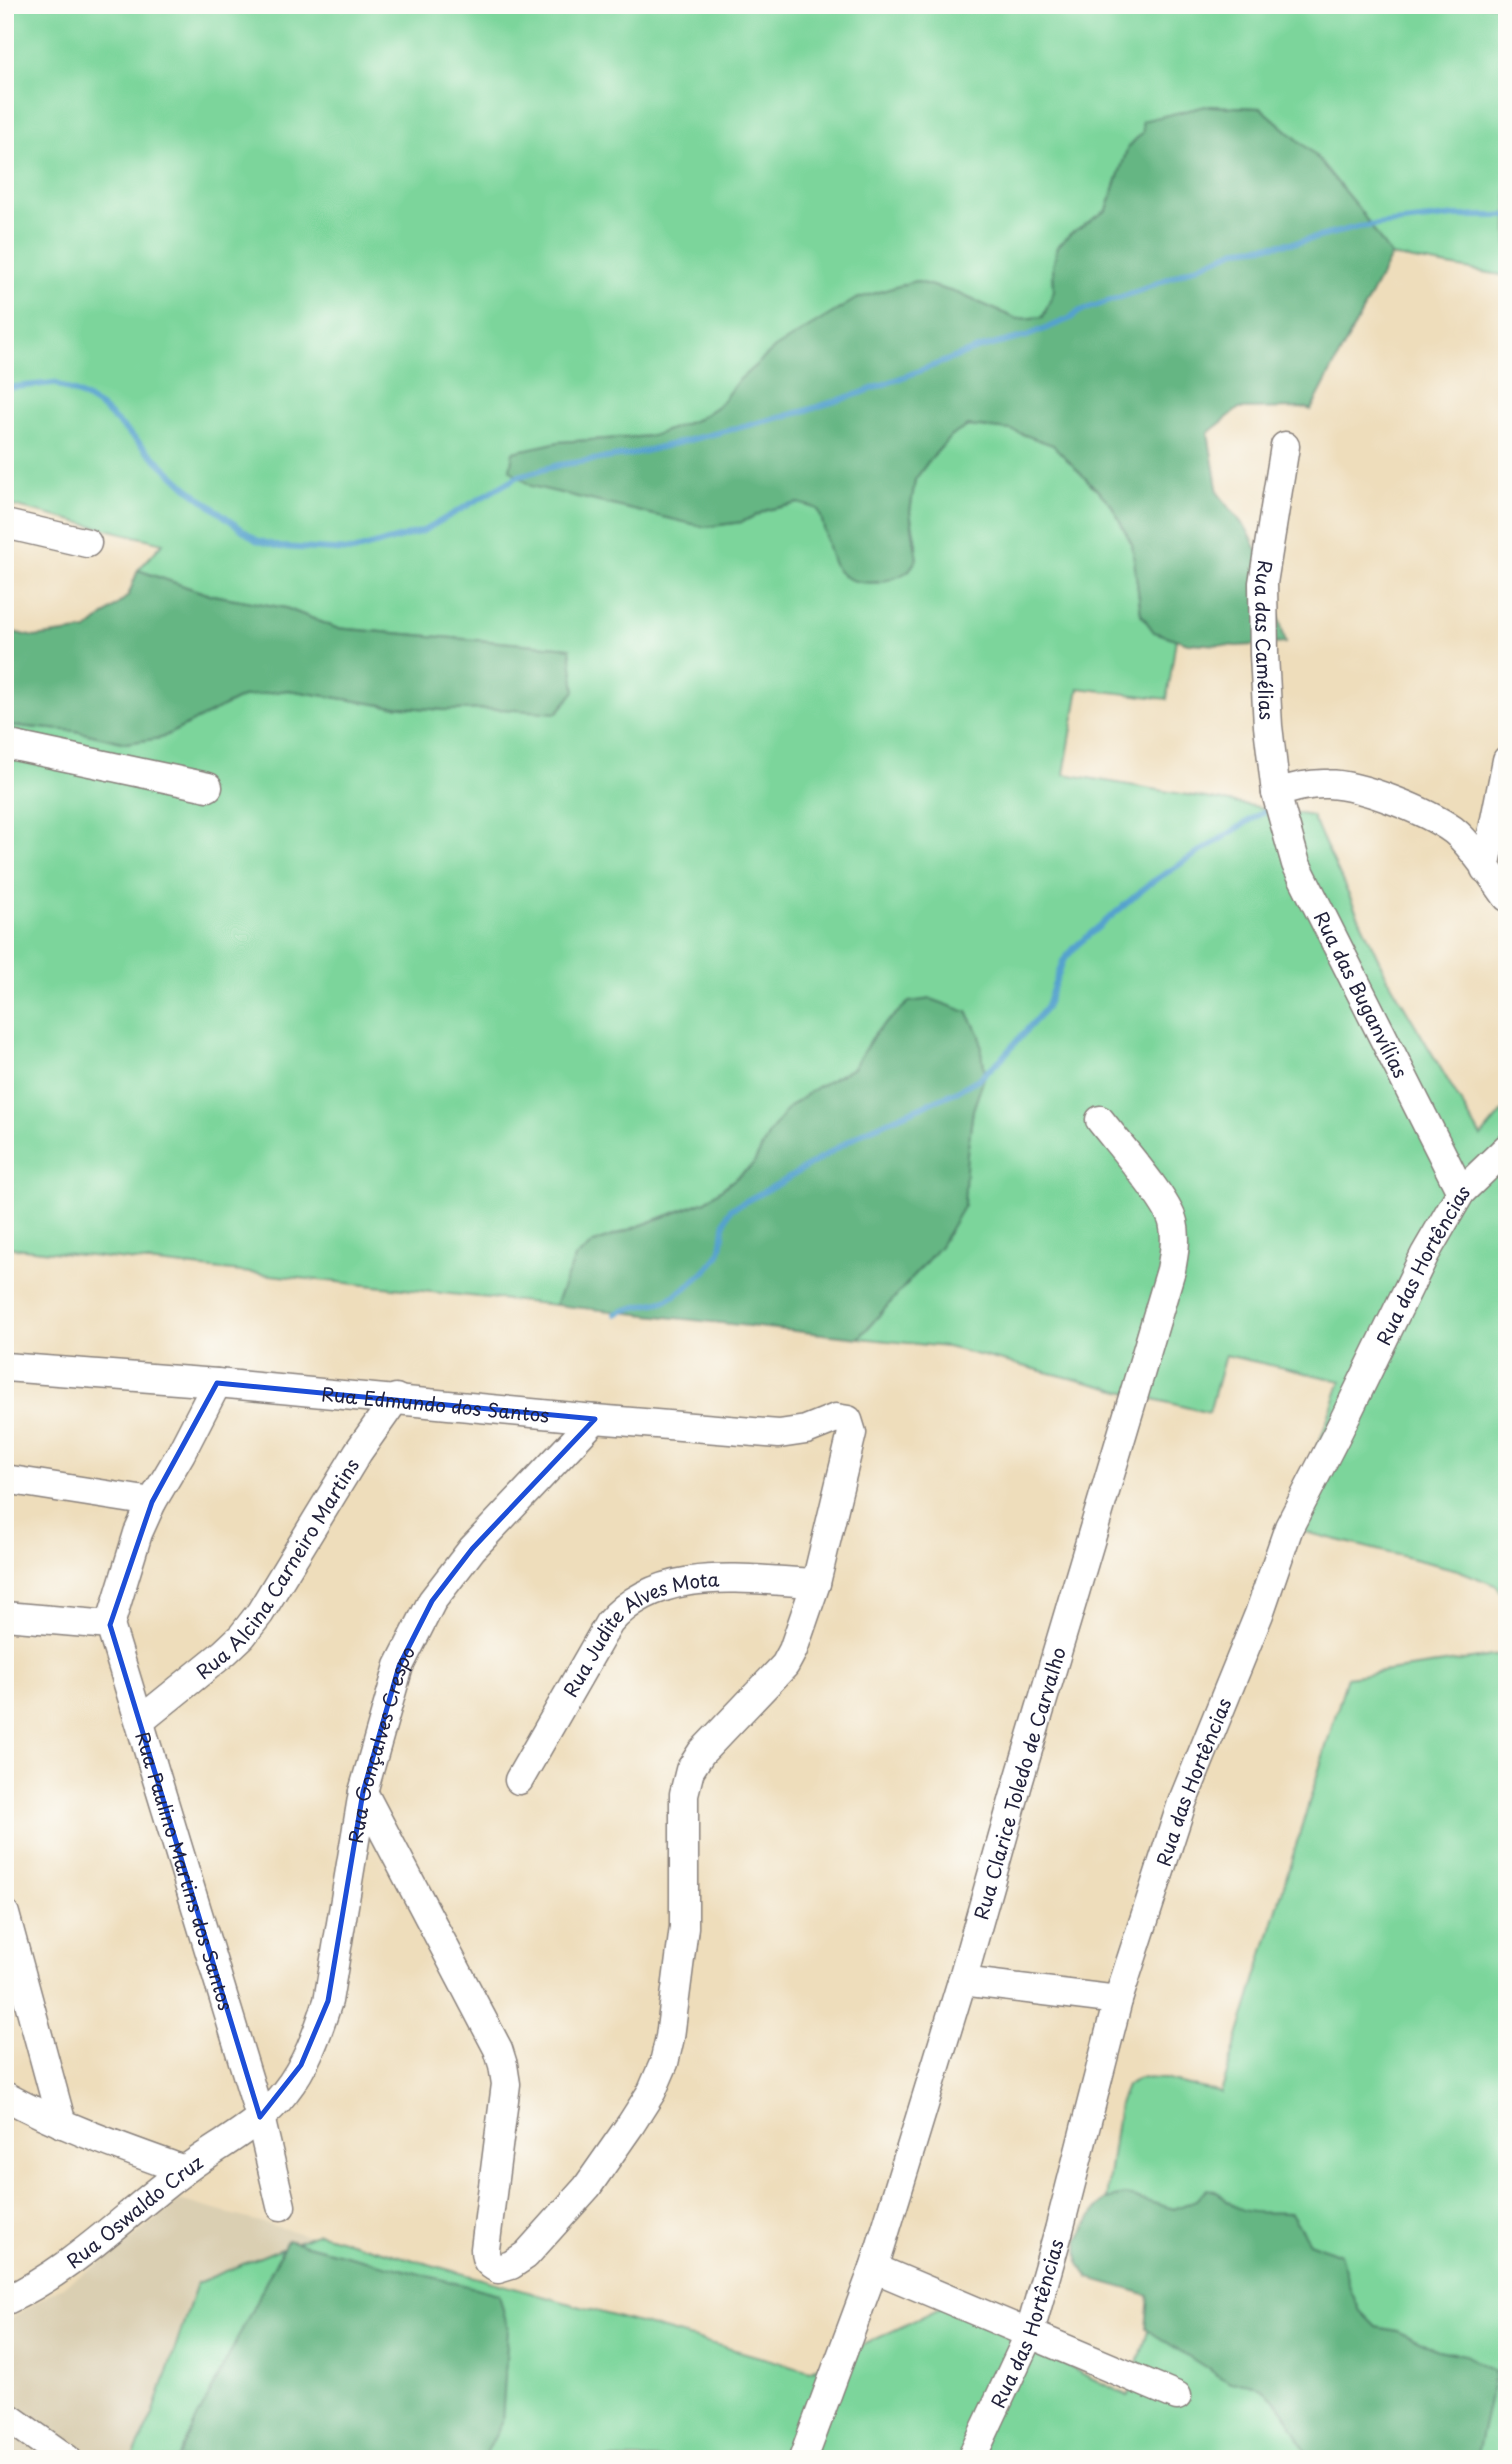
<svg xmlns="http://www.w3.org/2000/svg" width="1512" height="2464" viewBox="0 0 1512 2464" font-family="'Playpen Sans',sans-serif">
  <rect width="100%" height="100%" fill="#fdfcf7"/>
  <filter id="ink" filterUnits="userSpaceOnUse"><feTurbulence type="fractalNoise" baseFrequency=".0143" numOctaves="2"/><feDisplacementMap in="SourceGraphic" scale="14" xChannelSelector="R" yChannelSelector="G"/><feConvolveMatrix kernelMatrix="1 2 1 2 8 2 1 2 1" color-interpolation-filters="sRGB"/></filter>
  <filter id="wash" filterUnits="userSpaceOnUse"><feTurbulence type="fractalNoise" baseFrequency=".00686" numOctaves="4" result="noise"/><feDisplacementMap in="SourceGraphic" scale="28" xChannelSelector="R" yChannelSelector="G"/><feGaussianBlur stdDeviation="1.57" result="paint"/><feColorMatrix in="noise" values="0 0 0 0 0 0 0 0 0 0 0 0 0 0 0 0 0 1.4 0 .05"/><feComposite in="paint" operator="in"/></filter>
  <g filter="url(#wash)">
    <rect width="100%" height="100%" fill="#edb"/>
    <path fill="#dacfb2" d="M179 2200 821 2375 788 2459H5V2322L110 2257Z"/>
    <g fill="#7cd59b" stroke="#4f7c6b" stroke-width="2">
      <path d="M5 5H1507V276L1391 256 1359 209 1314 154 1261 108 1206 106 1143 132 1128 147 1107 210 1091 222 1053 265 1054 291 1043 317 1017 319 957 293 915 281 738 381 719 405 698 419 652 436 559 442 514 452 662 515 705 527 742 522 767 510 799 503 818 509 824 523 830 551 858 581 878 583 908 571 917 547 910 512 915 479 928 462 951 436 968 426 1011 430 1053 445 1111 504 1132 544 1141 614 1154 632 1176 639 1167 699 1079 688 1064 774 1312 816 1386 975 1481 1137 1507 1106V1604L1497 1586 1458 1570 1289 1528 1341 1381 1225 1355 1209 1413 947 1347 859 1338 920 1269 949 1233 967 1154 973 1110 985 1075 980 1035 967 1012 876 1032 853 1068 817 1087 788 1108 769 1134 753 1165 706 1201 594 1243 575 1258 555 1305 5 1247V725L75 731 126 743 161 738 242 697 288 690 388 706 445 710 499 709 570 648 336 628 286 608 207 594 138 570 163 543 5 504Z"/>
      <path d="M1507 1654V2459H132L153 2414 197 2283 318 2233 810 2371 944 2306 1128 2396 1187 2205 1174 2209 1124 2195 1106 2199 1119 2104 1126 2086 1139 2078 1164 2079 1221 2093 1347 1677Z"/>
    </g>
    <g fill="#65b683" stroke="#446c5f" stroke-width="2">
      <path d="M1206 106 1261 108 1314 154 1359 209 1391 256 1311 410 1306 408 1238 409 1208 433 1218 493 1248 531 1264 564 1286 643 1237 646 1188 643 1154 632 1141 614 1132 544 1111 504 1053 445 1011 430 968 426 951 436 928 462 915 480 910 512 917 559C914 563 911 569 907 572 889 583 856 589 839 572 827 559 826 526 818 509L799 503 767 510 742 522 705 527 531 486 510 470 513 452 559 442 652 436 698 419 719 405 738 381 775 348 856 299 915 281 957 293 1017 319 1043 317 1054 291 1053 265 1058 246 1071 233 1107 210 1128 147 1143 132 1142 121Z"/>
      <path d="M138 570 207 594 286 608 336 628 570 648 575 691 557 713 499 709 445 710 388 706 288 690 242 697 161 738 126 743 75 731 5 725V630L34 637 87 630 128 596Z"/>
      <path d="M931 999 967 1012 980 1035 985 1075 973 1110 967 1154 964 1205 940 1246 859 1338 555 1305 575 1258 594 1243 706 1201 753 1165 769 1134 788 1108 817 1087 853 1068 876 1032 909 1002Z"/>
      <path d="M1206 2189C1224 2191 1221 2199 1234 2206 1250 2216 1273 2211 1291 2213L1309 2242 1340 2254 1351 2291 1360 2311 1376 2327 1397 2331 1438 2350 1465 2355 1495 2372 1476 2459H1309C1292 2426 1275 2377 1230 2383L1146 2329 1149 2295 1089 2278 1079 2264 1078 2240 1096 2209 1106 2199 1124 2195 1174 2209 1196 2200Z"/>
      <path d="M287 2240 499 2294 508 2329 502 2423 483 2459H177Z"/>
    </g>
    <g fill="none" stroke-linecap="round" stroke-linejoin="round">
      <g stroke="#55a2ce" stroke-width="6">
        <path d="M5 388 54 383 81 395 101 407 186 487 256 540 280 547 353 551 423 531 519 476 559 465 633 454 801 412 861 393 977 349 1027 336 1069 319 1080 311 1141 290 1239 249 1299 242 1358 227 1456 216H1507"/>
        <path d="M616 1314C632 1306 646 1306 663 1301 677 1297 711 1268 718 1256 726 1241 720 1222 731 1209L782 1182 865 1131 955 1092 980 1078 1000 1060 1046 1008 1063 961 1077 945 1152 882 1268 809"/>
      </g>
    </g>
  </g>
  <g filter="url(#ink)">
    <g fill="none" stroke-linecap="round" stroke-linejoin="round">
      <g stroke="#88807b" stroke-width="31">
        <g id="minor">
          <path id="s1" d="M1285 446 1263 583 1264 655 1268 726 1276 793 1296 864 1461 1192"/>
          <path d="M5 524 87 543"/>
          <path d="M5 744 208 787"/>
          <path d="M1276 793C1293 788 1310 783 1328 784 1362 785 1426 811 1453 830 1471 844 1493 878 1507 897"/>
          <path d="M1485 869 1507 760"/>
          <path id="s2" d="M5 1367 217 1383 595 1419 779 1434 806 1430 836 1418 848 1420 852 1433 816 1583 793 1650 785 1665 701 1753 690 1770 684 1794V1927L670 2037 664 2063 652 2091 631 2124 587 2187 526 2255 511 2265 498 2269C488 2264 485 2260 485 2249L506 2084 503 2065 498 2049 363 1792"/>
          <path d="M5 1479 152 1502"/>
          <path d="M5 1616 110 1625"/>
          <path id="s3" d="M110 1625 260 2117 281 2206"/>
          <path d="M110 1625 138 1533 152 1502 181 1453 217 1383"/>
          <path id="s4" d="M140 1721 224 1653 242 1636 260 1613 358 1452 396 1398"/>
          <path id="s5" d="M519 1780 609 1623C660 1563 745 1580 816 1583"/>
          <path d="M5 1914 62 2124"/>
          <path d="M962 1981 1118 2000"/>
          <path d="M5 2096C62 2127 123 2148 184 2170"/>
          <path d="M874 2268 1177 2396"/>
          <path id="s6" d="M5 2301C74 2269 125 2214 185 2170 218 2145 260 2125 285 2092 306 2066 318 2032 328 2001L363 1792 399 1666 432 1601 472 1549 595 1419"/>
          <path d="M5 2415 67 2459"/>
          <path id="s7" d="M972 2457 1029 2335 1059 2230 1118 2000 1182 1803 1259 1614 1289 1527 1338 1432 1425 1254 1461 1192 1507 1148"/>
          <path id="s8" d="M803 2459 874 2268 962 1981 1019 1780 1171 1270C1174 1254 1177 1238 1173 1222 1167 1199 1117 1142 1100 1120"/>
        </g>
      </g>
      <use href="#minor" stroke="#fff" stroke-width="28"/>
    </g>
  </g>
  <path fill="none" stroke="#1d4ed8" stroke-width="5" stroke-linejoin="round" d="M217 1383 595 1419 472 1549 432 1601 399 1666 363 1792 328 2001 301 2065 260 2117 110 1625 152 1502Z"/>
  <g text-anchor="middle" dominant-baseline="central" stroke-width="7" stroke-linejoin="round" paint-order="stroke">
    <g font-size="19" fill="#22223b" stroke="#fdfcf7">
      <text stroke="none"><textPath href="#s1" startOffset="196">Rua das Camélias</textPath></text>
      <text stroke="none"><textPath href="#s1" startOffset="569">Rua das Buganvílias</textPath></text>
      <text stroke="none"><textPath href="#s7" startOffset="1279">Rua das Hortências</textPath></text>
      <text stroke="none"><textPath href="#s2" startOffset="432">Rua Edmundo dos Santos</textPath></text>
      <text stroke="none"><textPath href="#s4" startOffset="208">Rua Alcina Carneiro Martins</textPath></text>
      <text stroke="none"><textPath href="#s5" startOffset="201">Rua Judite Alves Mota</textPath></text>
      <text stroke="none"><textPath href="#s6" startOffset="714">Rua Gonçalves Crespo</textPath></text>
      <text stroke="none"><textPath href="#s7" startOffset="712">Rua das Hortências</textPath></text>
      <text stroke="none"><textPath href="#s8" startOffset="710">Rua Clarice Toledo de Carvalho</textPath></text>
      <text stroke="none"><textPath href="#s3" startOffset="257">Rua Paulino Martins dos Santos</textPath></text>
      <text stroke="none"><textPath href="#s6" startOffset="158">Rua Oswaldo Cruz</textPath></text>
      <text stroke="none"><textPath href="#s7" startOffset="145">Rua das Hortências</textPath></text>
    </g>
  </g>
  <rect width="1512" height="2464" fill="none" stroke="#fdfcf7" stroke-width="28"/>
</svg>
